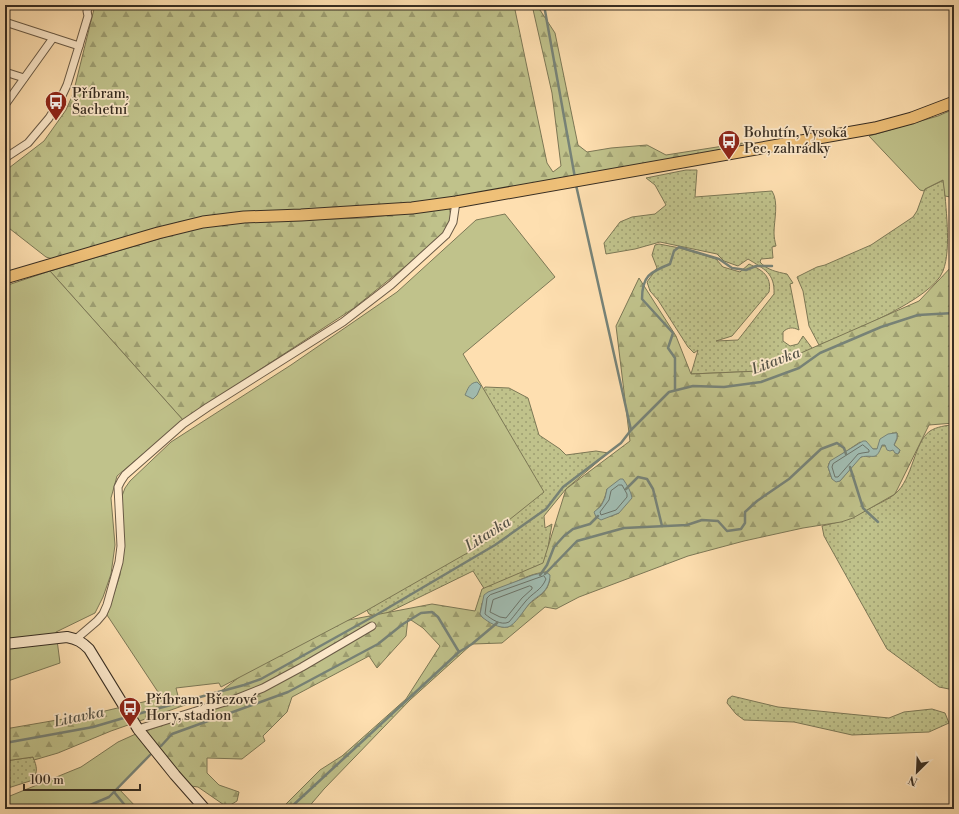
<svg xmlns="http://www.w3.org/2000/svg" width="959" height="814" viewBox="0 0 959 814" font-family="'Libre Bodoni',serif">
  <defs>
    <pattern id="grass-dots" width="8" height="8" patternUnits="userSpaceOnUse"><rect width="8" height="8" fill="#c0c28b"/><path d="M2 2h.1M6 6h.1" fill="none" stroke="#9d9e71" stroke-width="1.8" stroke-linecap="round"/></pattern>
    <pattern id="forest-firs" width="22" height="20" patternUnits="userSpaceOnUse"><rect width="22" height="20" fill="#c0c28b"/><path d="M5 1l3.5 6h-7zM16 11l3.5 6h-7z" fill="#9d9e71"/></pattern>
  </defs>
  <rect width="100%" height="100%" fill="#fedfb0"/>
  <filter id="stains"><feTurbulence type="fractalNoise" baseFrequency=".005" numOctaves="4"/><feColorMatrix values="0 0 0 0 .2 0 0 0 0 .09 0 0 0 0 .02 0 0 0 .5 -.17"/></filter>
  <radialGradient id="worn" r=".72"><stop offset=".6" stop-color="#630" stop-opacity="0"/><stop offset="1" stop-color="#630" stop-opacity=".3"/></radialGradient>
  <g fill="url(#grass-dots)" stroke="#7c7856">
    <path d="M686 170H697L695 197 772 191C779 202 774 220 774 233 774 237 775 242 776 246L772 247 773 258 761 259 760 262C767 270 777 272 787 274L793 283 790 284 799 330C793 327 788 327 783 332V341L790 346 798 344 803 336 812 348 808 352 761 371 691 374 698 350 694 353 688 347 658 300 650 291 647 282 657 268 652 255 655 245 659 244 680 248 716 259 723 267 740 272 749 264C762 270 772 276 769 292L732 336 716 341 738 340 774 294C775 273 764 269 748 259L738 266 724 261 717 254 660 242 635 249 606 254 604 243 620 222 632 217 655 214 666 205 655 185 646 178Z"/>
    <path d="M944 180C945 205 952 248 943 271 932 300 848 333 819 345L809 326 803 291 797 277 817 267 825 265 871 245 913 217 917 211 925 189Z"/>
    <path d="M950 180H954V258L950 257 952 237Z"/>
    <path d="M485 387 509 388 528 398 539 435 560 449 566 455 596 451 608 453 566 489 544 516 545 528 552 524 545 565 485 590 473 571 379 617 369 614 364 605 472 406Z"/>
    <path d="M954 425V690L939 687 887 649 824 536 822 526C845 521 856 516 876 505 882 502 889 499 895 494 913 479 914 442 930 431 936 427 947 425 954 425Z"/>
    <path d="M732 696 778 707 889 718 904 712 932 709 945 713 949 723 929 732 852 735 794 722 744 720 736 714 727 703 728 699Z"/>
    <path d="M33 757C37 767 38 771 33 780L5 789V761Z"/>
  </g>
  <g fill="url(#forest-firs)" stroke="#7c7856" fill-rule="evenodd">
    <path d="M95 5H514L547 163 553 172 561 166 552 93 532 5 540 10 555 33 578 145 587 152 611 148 647 145 666 155 749 142 702 154 566 180 418 203 206 218 179 222 56 260 46 257 5 225V171L44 141 66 110 73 94Z"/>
    <path d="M449 208C454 222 447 230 438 240L354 308 183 420 50 271 199 227 236 222 364 218Z"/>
    <path d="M954 264V423L929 425 895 494 853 518 841 522 803 528 744 541 688 556 579 597 556 609 545 607 502 643 472 644 410 700 324 789 307 809H281L320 770 342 756 406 699 440 646 423 628 408 618 406 636 377 668 369 656 292 697 287 712 263 736 265 741 242 759 207 758V773L219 785 239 792 237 801 227 807 198 787 184 785 141 733 193 713 256 664 333 623 432 604 475 611 482 589 543 563 566 489 630 441 616 326 639 278 676 336 691 374 760 371 919 301ZM892 433H897V439L894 445 900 450 899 453 885 445H882L881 448 870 457 863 456 858 459 840 481 832 479 828 467 829 463 860 442 873 449H877ZM607 489 619 513 611 516 595 512C602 505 605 499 607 489ZM546 572 550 580 547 588 542 594 529 604 512 624 508 627H502L482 617 480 614 482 603C501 591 523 574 546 572Z"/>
    <path d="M156 699 188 704 111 731 58 753 34 760 33 757 5 761V729L92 714Z"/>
  </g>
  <g fill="#c0c28b" stroke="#7c7856">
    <path d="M954 109V180L950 181V197L945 196 943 180 925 189 924 191 920 190 869 136 938 116Z"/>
    <path d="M505 214 555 277 463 354 544 492 469 552 364 612 221 687 219 683 176 688 178 696 160 700 158 692 107 615 120 575 123 547 122 496 125 488 130 481 171 442 291 365 397 292 476 220Z"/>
    <path d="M50 271 183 420 117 476 111 498 115 545 111 574 103 597 95 613 56 632 60 663 5 682V286Z"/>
    <path d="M138 733 154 751 118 788 138 809H5V798L81 767 118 742Z"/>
  </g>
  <g fill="#a1bcb1" stroke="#778378">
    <path d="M477 382 481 386 477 395 473 399 465 395C468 389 469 383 477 382Z"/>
    <path d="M895 433H897V438L894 445 900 450 898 454 895 453 893 450 890 451 887 450 885 445H882C876 462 874 454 861 457L840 481 836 482 832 479 828 467 830 461 863 441H866L873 449H877L880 439 888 434Z"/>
    <path d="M620 479H623C627 485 631 491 632 498L619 513 601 520 596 517 594 512 601 506 605 498 607 489Z"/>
    <path d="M546 572 550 575C550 579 549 583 547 587 543 595 535 597 529 604 524 610 515 625 508 627 499 629 488 622 482 617L480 614 484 595 488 592 533 575Z"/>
  </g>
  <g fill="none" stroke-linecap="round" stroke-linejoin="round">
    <g stroke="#6c746a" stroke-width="1">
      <path d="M863 445 869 450V452L862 453 858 454 838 477H835L832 467 833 464Z"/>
      <path d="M619 485H622L627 494V497L616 510 601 515 600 512 609 500 611 491Z"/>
      <path d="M544 576 546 579C541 591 533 592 525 602 520 608 515 615 509 622 501 626 491 619 485 614L487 598 490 595Z"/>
      <path d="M530 586 532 587V589L522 598 506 618 500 617 490 612 493 600Z"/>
    </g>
    <g stroke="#778378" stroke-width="2.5">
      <path d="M544 5 575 178"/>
      <path d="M576 185 631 430"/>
      <path d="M675 390V358L668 348 673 333 642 299C642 276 650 272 670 264L674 251 679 247 719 259 732 268 746 270 756 266H772"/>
      <path d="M850 467 863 508 878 522"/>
      <path d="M626 489 638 477 647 479 653 489 662 526"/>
      <path d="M545 574 577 541 624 528 687 525 702 520 718 521 727 531 741 529 745 523V512L757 501 789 479 821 449 837 443 844 448 846 454"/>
      <path d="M540 575 547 565 554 547 564 536 573 529 590 524 598 516"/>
      <path d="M134 715 244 685 261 679 376 615 495 545 546 509 563 487 621 443 631 430 669 392 693 386 724 387 761 382 799 368 820 353 881 327 918 315 954 313"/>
      <path d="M5 743 93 727 127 717"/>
      <path d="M161 746 172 734 288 692 378 644 403 624 421 613 432 612 438 617 459 652 472 644 497 623"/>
      <path d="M114 792 128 809"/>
      <path d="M81 809 109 797 150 755"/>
      <path d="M289 809 459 652"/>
    </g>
    <g stroke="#695a46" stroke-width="9">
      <g id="street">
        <path d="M5 22 79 46"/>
        <path d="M5 72 24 78"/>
        <path d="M5 105 53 38"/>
        <path d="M5 158 28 143 49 118 60 100 67 85 79 46 88 16 87 11 90 5"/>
        <path d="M76 639 97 621 103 614 107 605 119 562 121 546 118 487 121 481 125 475 183 424 208 407 343 322 391 285 446 235 453 222 456 202"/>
        <path d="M138 729 238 698 263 688 302 667 372 626"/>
      </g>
    </g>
    <g stroke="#372d22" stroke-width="12">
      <path id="secondary" d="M5 644 67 637C77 639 82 642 89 649L138 729 175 775 205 809"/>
    </g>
    <g stroke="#372d22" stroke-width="13">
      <path id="primary" d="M5 278 158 233 203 222 244 217 301 215 412 208 456 202 875 128 912 118 954 102"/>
    </g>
    <use href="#street" stroke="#feeacc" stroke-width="7"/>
    <use href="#secondary" stroke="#feeacc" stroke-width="10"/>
    <use href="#primary" stroke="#efc078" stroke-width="11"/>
  </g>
  <defs>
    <g id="bus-pin" transform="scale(1.15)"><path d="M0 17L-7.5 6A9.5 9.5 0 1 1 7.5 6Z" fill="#8f2418" stroke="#feeacc"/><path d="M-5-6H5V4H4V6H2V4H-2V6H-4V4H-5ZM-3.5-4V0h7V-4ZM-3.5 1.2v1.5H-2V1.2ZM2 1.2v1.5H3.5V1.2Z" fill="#fff"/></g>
  </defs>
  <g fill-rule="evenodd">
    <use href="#bus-pin" x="56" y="102"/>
    <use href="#bus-pin" x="729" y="141"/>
    <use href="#bus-pin" x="130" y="708"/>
  </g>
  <g text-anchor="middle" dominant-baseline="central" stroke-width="3.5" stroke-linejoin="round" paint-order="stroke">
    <g font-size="14" fill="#372d22" stroke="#feeacc" text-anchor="start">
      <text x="72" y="94">Příbram,<tspan x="72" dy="16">Šachetní</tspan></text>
      <text x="744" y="133">Bohutín, Vysoká<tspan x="744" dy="16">Pec, zahrádky</tspan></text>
      <text x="146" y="700">Příbram, Březové<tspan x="146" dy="16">Hory, stadion</tspan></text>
    </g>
    <g font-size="15" font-style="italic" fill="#525146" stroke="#feeacc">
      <text transform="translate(776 361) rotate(-21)">Litavka</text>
      <text transform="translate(488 534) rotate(-32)">Litavka</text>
      <text transform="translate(79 717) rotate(-12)">Litavka</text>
    </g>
  </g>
  <rect width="959" height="814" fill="none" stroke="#fedfb0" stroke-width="20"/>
  <rect x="6" y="6" width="947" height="802" fill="none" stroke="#372d22" stroke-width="2"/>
  <rect x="10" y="10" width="939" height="794" fill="none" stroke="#372d22"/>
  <g transform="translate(917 772) rotate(204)" stroke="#feeacc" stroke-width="3" paint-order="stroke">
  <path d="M0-3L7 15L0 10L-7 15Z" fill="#372d22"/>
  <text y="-6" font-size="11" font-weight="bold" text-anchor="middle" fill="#372d22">N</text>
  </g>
  <path d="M24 784v6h116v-6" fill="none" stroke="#372d22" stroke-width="2"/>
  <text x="30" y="784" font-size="12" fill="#372d22" stroke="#feeacc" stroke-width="3" paint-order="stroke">100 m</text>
  <rect width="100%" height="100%" filter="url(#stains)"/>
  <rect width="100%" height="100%" fill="url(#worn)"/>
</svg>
